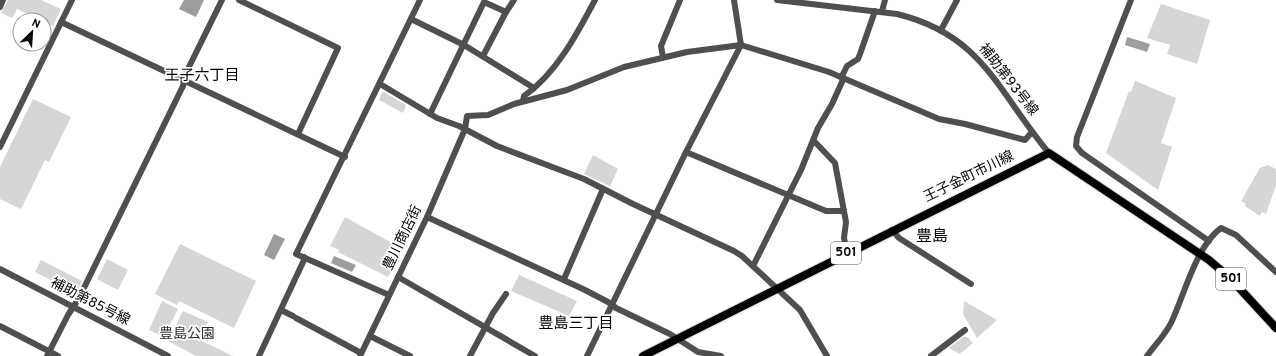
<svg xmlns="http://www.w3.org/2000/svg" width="1276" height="356" viewBox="0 0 1276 356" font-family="Overpass,'Noto Sans JP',sans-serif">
  <rect width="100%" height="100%" fill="#fff"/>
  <g fill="#d6d6d6">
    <path d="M8 0H41L61 9 53 26 44 22V20H40L17 9 12 18 1 13Z"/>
    <path d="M1161 4 1210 20 1197 64 1167 54 1170 45 1147 38Z"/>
    <path d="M1135 81 1176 98 1161 143 1172 147 1158 190 1106 153 1129 91 1131 92Z"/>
    <path d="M382 92H384L406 105 403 113 379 100Z"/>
    <path d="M33 99 71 117 49 162 45 160 21 209 0 199V167Z"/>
    <path d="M593 155 618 169 610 186 584 174Z"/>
    <path d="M1268 165 1276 169V185L1266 214 1262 212 1260 216 1245 206 1246 204 1241 201 1260 168Z"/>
    <path d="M345 217 403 249 388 277 338 252 339 250 330 246Z"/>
    <path d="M180 244 256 281 234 328 179 301 177 305 155 294Z"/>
    <path d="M107 259 128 270 118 290 97 279Z"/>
    <path d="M41 260 82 281 76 293 35 272Z"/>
    <path d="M519 275 577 301 569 316 511 291Z"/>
    <path d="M162 301 178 309 164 337 149 330Z"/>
    <path d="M964 301 997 320 977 338 963 314Z"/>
    <path d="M183 311 208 322 200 340 233 356H196L168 341Z"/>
    <path d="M963 337H967L973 343 960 354 949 348Z"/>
  </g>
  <g fill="#9d9d9d">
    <path d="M184 0H204L196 17 179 9Z"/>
    <path d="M1127 37 1150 44 1147 52 1125 45Z"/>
    <path d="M274 234 285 239 274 260 264 255Z"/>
    <path d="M334 256 356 265 352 272 331 263Z"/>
  </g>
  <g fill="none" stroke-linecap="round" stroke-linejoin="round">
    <g stroke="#dbdbdb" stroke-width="10">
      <path id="major" d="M643 356 1049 153 1209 260 1230 278 1276 328"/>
    </g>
    <g stroke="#4f4f4f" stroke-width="6">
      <path d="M239 0 338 48 298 134"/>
      <path d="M734 0 741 45"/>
      <path d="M777 0 897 14C983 35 997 91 1049 153"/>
      <path d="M1131 0 1077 137 1076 146 1082 153 1209 241"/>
      <path d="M0 7 3 0"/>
      <path d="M882 11 885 0"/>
      <path d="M411 19 464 45 534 88"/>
      <path d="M61 22 345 157"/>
      <path d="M941 30 957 0"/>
      <path d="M483 56 506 12 514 0"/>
      <path d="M663 57 661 46 680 0"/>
      <path d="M380 84 437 118 459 126 497 146 584 179 633 204 734 251 742 256 800 310 827 356"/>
      <path d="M523 101 524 96C556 74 577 34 595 0"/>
      <path d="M430 114 484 2 506 12"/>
      <path d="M814 141 835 163 846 222 844 238 847 253"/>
      <path d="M0 147 72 0"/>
      <path d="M686 152 826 211H844"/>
      <path d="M427 217 583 289 608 302 616 308 670 334 698 352 721 356"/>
      <path d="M892 230 899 238 971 284"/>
      <path d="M753 266 801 170 818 128 832 104 842 82 843 74 847 66 858 59 860 54 875 11"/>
      <path d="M0 269 168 356"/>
      <path d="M398 277 535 356"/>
      <path d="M564 279 603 189"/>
      <path d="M389 295 296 254 420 0"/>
      <path d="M281 310 293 316"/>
      <path d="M296 318 361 353"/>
      <path d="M0 326 58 356"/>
      <path d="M370 336 410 356"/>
      <path d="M47 356 68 315 79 298 183 86 185 75 222 0"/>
      <path d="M259 356 304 260V257"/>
      <path d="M360 356 427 217 465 129 467 116 488 115 514 104 567 90 624 67 687 52 741 45 829 72 939 119 965 124 1025 140 1032 132"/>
      <path d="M470 356 493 313 506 294"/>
      <path d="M587 356 686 152 741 45"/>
      <path d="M931 356 965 330"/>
      <path d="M1147 356C1155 345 1165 335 1171 323 1184 296 1196 246 1221 228L1236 235 1276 272"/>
    </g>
    <use href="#major" stroke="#000" stroke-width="8"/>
  </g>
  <g text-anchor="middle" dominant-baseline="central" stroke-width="3.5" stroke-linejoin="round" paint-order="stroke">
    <g fill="#fff" stroke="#4c4c4c" stroke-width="1">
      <rect x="831" y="242" width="30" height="22" rx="3"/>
      <rect x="1216" y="268" width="30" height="22" rx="3"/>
    </g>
    <g font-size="13" font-weight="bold" fill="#000">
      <text x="846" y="253">501</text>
      <text x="1231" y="279">501</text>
    </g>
    <g font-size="14" fill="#000" stroke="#fff">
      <text transform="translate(1008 80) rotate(52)">補助第93号線</text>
      <text transform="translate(969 177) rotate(-26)">王子金町市川線</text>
      <text transform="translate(403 238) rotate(-64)">豊川商店街</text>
      <text transform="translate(90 302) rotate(27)">補助第85号線</text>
    </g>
    <g font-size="14" fill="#2d2d2d" stroke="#fff">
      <text x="187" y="334">豊島公園</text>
    </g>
    <g font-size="15" fill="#000" stroke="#fff">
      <text x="202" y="76">王子六丁目</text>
      <text x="576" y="324">豊島三丁目</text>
    </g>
    <g font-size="16" fill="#000" stroke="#fff">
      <text x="932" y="237">豊島</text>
    </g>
  </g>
  <g transform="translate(32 32) rotate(25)"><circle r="19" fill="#ffffff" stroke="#999999"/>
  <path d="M0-3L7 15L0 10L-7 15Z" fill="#000000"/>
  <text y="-6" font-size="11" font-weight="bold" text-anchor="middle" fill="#000000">N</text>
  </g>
</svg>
